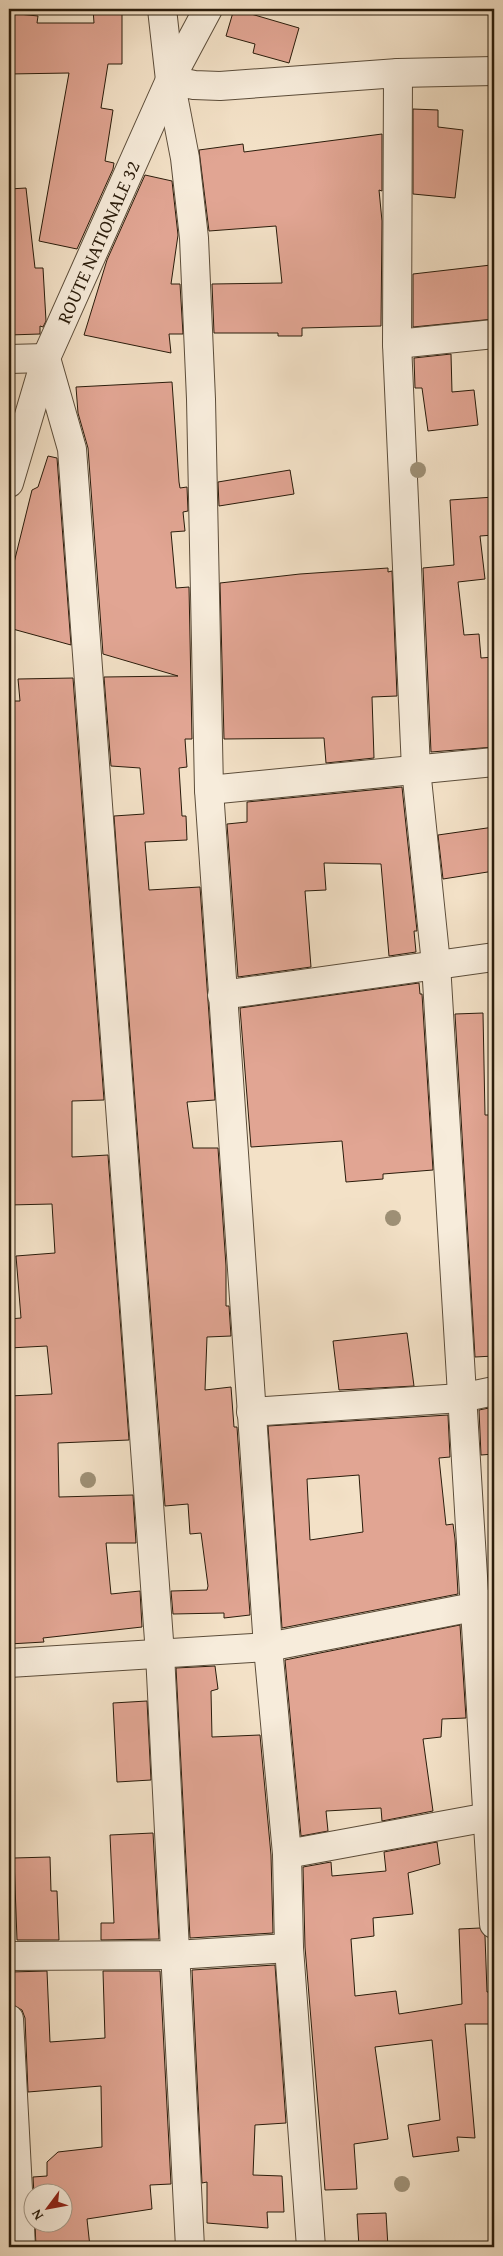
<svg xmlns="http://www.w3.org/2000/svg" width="503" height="2256" viewBox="0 0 503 2256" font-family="'Gentium Book Plus',serif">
  <rect width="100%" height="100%" fill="#f3e1c7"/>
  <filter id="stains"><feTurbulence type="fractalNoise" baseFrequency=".004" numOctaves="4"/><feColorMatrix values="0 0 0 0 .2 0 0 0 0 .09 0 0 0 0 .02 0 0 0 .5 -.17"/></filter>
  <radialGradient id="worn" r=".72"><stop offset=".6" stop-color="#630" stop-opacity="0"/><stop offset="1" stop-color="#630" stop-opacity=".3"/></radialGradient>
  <g fill="#e1a593" stroke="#2a1c0b" fill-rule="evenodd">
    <path d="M93 9H122V64H108L101 108 113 110 105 161 114 163 113 169 77 249 39 241 69 73 9 74V13L38 16 37 23H94Z"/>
    <path d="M234 9 299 28 289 63 253 53 255 44 226 36Z"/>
    <path d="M413 109 438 110V127L463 130 455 198 413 194Z"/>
    <path d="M382 134V191L379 190 382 221 381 326 302 328V336H278V333H214L212 284 282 283 276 226 209 231 199 150 243 144 244 152Z"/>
    <path d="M145 175 172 181 178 235 171 284H180L183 334H169L171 353 84 335 107 260Z"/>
    <path d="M26 188 35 268H43L46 321 43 327 40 326V334L9 335V189Z"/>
    <path d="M491 265 494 289V319L413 327V274Z"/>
    <path d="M451 354 452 392 474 390 478 425 428 431 422 388H415L414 358Z"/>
    <path d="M172 382 179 482 180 488 187 487 188 511 183 512 185 531 171 532 176 588 189 587 192 739H185L187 767 179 768 182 816H186L187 840 145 842 149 890 200 887 215 1100 187 1102 193 1148H218L226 1266V1306H229L231 1336 207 1337 205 1390 231 1387 234 1427H237L250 1615 224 1618V1613L173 1614 171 1591 207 1590 208 1586 201 1533 190 1534 188 1504 165 1506 114 816 144 814 140 768 111 766 104 677 178 676 103 654 88 448 78 413 76 387Z"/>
    <path d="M48 456 57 458 71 645 9 628V583L32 490 38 487Z"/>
    <path d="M290 470 294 494 219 506 218 482Z"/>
    <path d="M494 497V535L480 536 485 579 458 582 464 635 479 634 481 658 494 657V747L431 752 423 568 454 565 450 500Z"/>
    <path d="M388 568V572L392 571 397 696 372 697 374 758 326 763 324 738 224 739 220 583 300 574Z"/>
    <path d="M73 678 104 1100 72 1101V1157L108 1155 129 1440 58 1443 59 1497 133 1495 136 1543H106L111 1594 140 1591 142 1627 43 1638 44 1642 9 1644V1396L52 1394 47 1346 9 1348V1319L21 1318 16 1256 55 1253 52 1204 9 1205V701H20L18 679Z"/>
    <path d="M402 787 417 931H414L416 952 389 956 381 864 324 863 326 890 305 891 311 967 238 977 227 824 247 822V802Z"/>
    <path d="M494 827V871L443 879 438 835Z"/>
    <path d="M419 983 420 994H422L433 1170 383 1174V1179L346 1182 342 1141 251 1147 240 1008Z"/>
    <path d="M483 1013 485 1115H494V1228H489L492 1319H489L494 1356 475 1357 455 1014Z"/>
    <path d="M407 1333 414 1386 339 1390 333 1341Z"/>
    <path d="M494 1407V1454L481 1455 479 1410Z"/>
    <path d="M448 1415 450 1457 439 1458 446 1525 453 1524 455 1539 458 1594 282 1628 268 1426ZM359 1475 363 1532 310 1540 307 1479Z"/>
    <path d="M460 1625 466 1718 442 1719 441 1737 423 1739 433 1811 382 1821 381 1808 326 1811 328 1831 301 1836 285 1660Z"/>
    <path d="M215 1666 218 1689 211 1691 212 1737 260 1735 271 1855 273 1933 190 1938 176 1668Z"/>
    <path d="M147 1701 151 1780 117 1782 113 1703Z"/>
    <path d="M153 1833 159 1939 101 1940V1923H114L110 1835Z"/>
    <path d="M437 1842 440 1864 408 1873 413 1914 373 1918 374 1936 351 1939 355 1996 396 1991 399 2014 462 2004 459 1929 480 1928 485 1936 487 1992H490L492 2024H465L475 2138 457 2137 459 2151 413 2157 408 2125 440 2120 432 2040 375 2047 388 2139 354 2144 357 2189 325 2190 305 1947 303 1867 331 1862 332 1876 386 1871 384 1852Z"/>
    <path d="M50 1857 51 1891H57L59 1940H17L14 1858Z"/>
    <path d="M275 1965 286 2123 255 2125 253 2175 282 2176 284 2212H267L268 2228 207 2223V2182L202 2183 192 1970Z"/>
    <path d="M47 1971 50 2042 105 2038 103 1971H160L171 2184 150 2185 152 2209 87 2219 90 2247H36L35 2224H62V2194H34L33 2177 47 2176V2162L58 2152 102 2147 101 2086 28 2092 25 2018 22 2010 11 2004 10 1972Z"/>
    <path d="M386 2213 388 2247H359L357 2214Z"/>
  </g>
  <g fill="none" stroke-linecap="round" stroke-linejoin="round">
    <g stroke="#5c4d3a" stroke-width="30">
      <g id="minor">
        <path d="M162 9 170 80 185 158 194 238 201 399 209 790 268 1647 287 1854 289 1948 311 2247"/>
        <path d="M398 73 397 344 416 769 436 964 494 1924"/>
        <path d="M170 80 194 85 220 86 398 73 494 71"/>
        <path d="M397 344 494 334"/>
        <path d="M9 359 46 358 72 449 160 1654 190 2247"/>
        <path d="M209 790 494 762"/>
        <path d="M222 995 494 957"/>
        <path d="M251 1412 461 1398 494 1391"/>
        <path d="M9 1663 268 1647 494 1603"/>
        <path d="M287 1854 494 1816"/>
        <path d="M9 1956 175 1955 289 1948"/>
        <path d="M9 2019 21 2247"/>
      </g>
    </g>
    <g stroke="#5c4d3a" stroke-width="30">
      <path id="tertiary" d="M9 483 46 358 170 80 208 9"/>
    </g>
    <use href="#minor" stroke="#f7ecdb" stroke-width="28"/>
    <use href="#tertiary" stroke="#f7ecdb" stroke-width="28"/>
  </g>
  <g fill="#9e9076">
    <circle cx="418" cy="470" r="8"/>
    <circle cx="393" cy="1218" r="8"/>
    <circle cx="88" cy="1480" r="8"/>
    <circle cx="402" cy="2184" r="8"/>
  </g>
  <g text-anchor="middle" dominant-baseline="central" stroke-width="4" stroke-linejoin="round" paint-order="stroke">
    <g font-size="19" fill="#2a1c0b" stroke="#f7ecdb">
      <text transform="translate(98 242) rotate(-66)">ROUTE NATIONALE 32</text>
    </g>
  </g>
  <rect width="503" height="2256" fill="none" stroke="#f3e1c7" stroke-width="30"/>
  <rect x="10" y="10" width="483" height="2236" fill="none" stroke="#2a1c0b" stroke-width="2.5"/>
  <rect x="15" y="15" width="473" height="2226" fill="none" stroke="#2a1c0b"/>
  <g transform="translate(48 2208) rotate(238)"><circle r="24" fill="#f7ecdb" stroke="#a59988"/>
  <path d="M0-4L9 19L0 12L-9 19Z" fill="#8f2418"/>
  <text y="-8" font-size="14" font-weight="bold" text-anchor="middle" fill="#2a1c0b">N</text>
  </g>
  <rect width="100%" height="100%" filter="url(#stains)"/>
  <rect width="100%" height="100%" fill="url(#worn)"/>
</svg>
